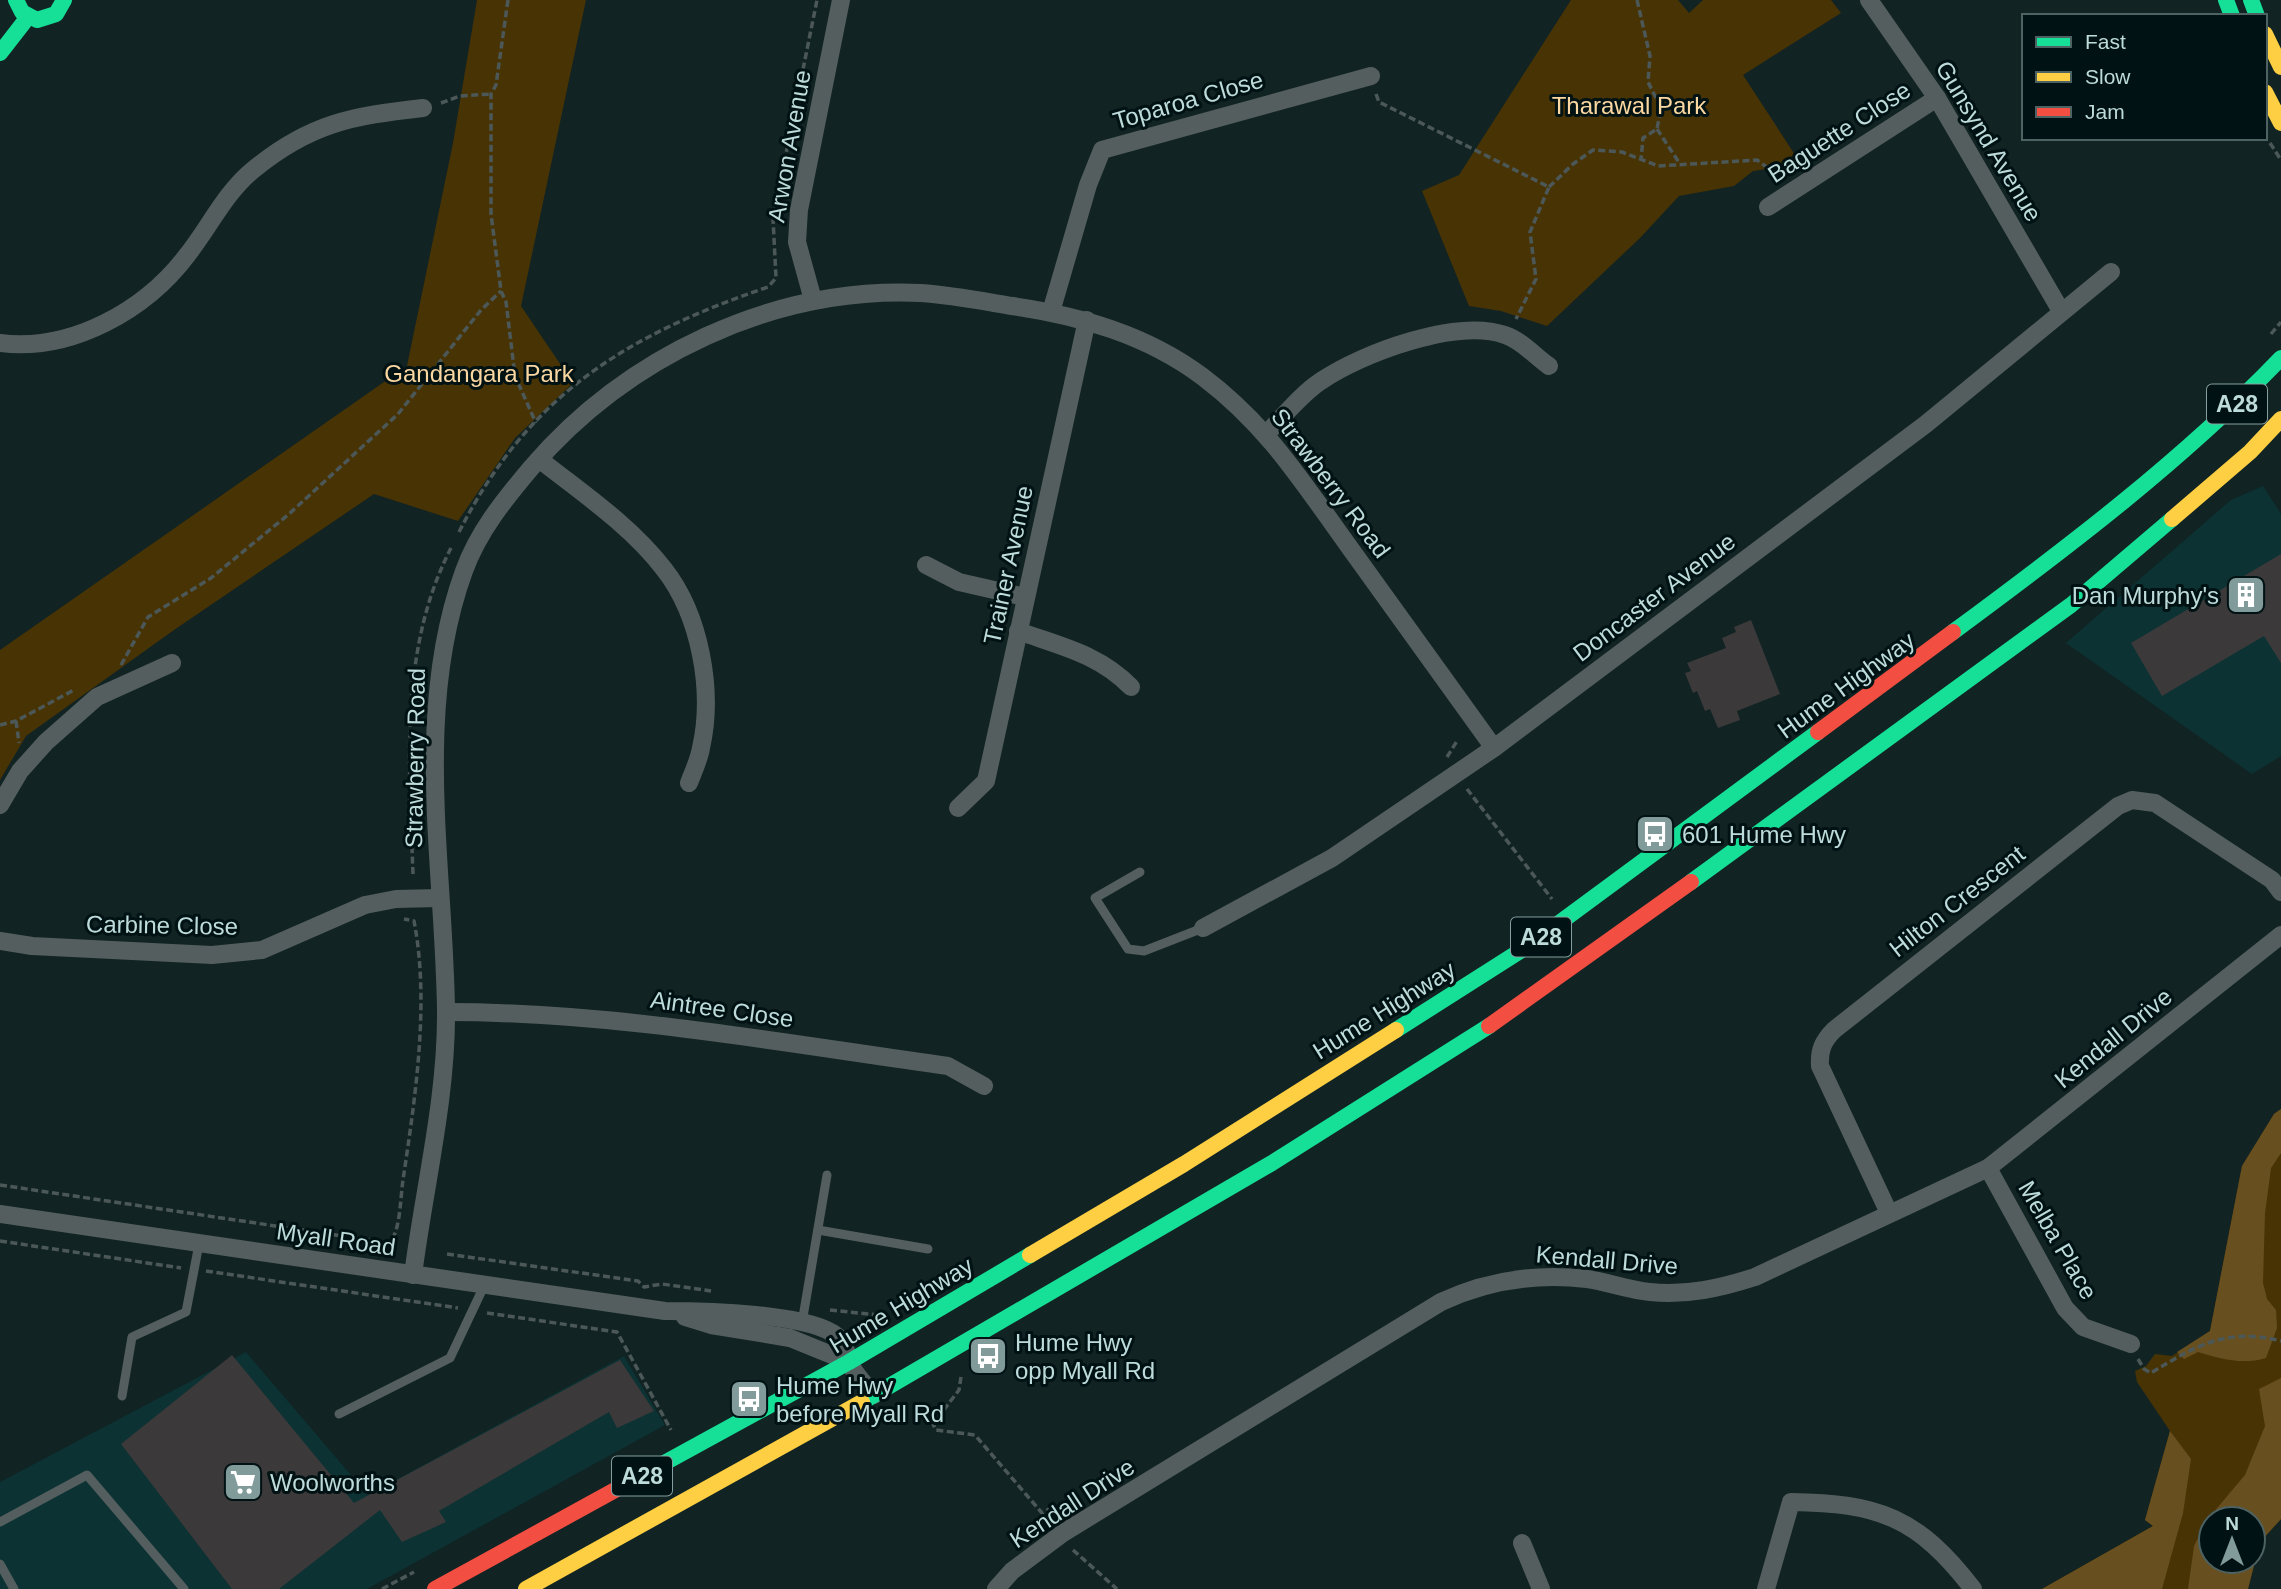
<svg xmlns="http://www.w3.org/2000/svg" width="2281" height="1589" viewBox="0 0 2281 1589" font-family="Arial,sans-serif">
  <rect width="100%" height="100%" fill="#112323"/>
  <g fill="#0c3233">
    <path d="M2263 486 2281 514V756L2252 774 2066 643 2231 500Z"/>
    <path d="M246 1352 368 1495 624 1356 665 1425 367 1589H0V1482Z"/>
  </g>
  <g fill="#483305" fill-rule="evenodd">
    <path d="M477 0H586L521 306 573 383 515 438 458 521 374 494 174 630 26 736 0 780V650L407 366 453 143Z"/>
    <path d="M1571 0H1678L1689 13 1703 0H1831L1841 13 1743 75 1797 158 1782 167 1753 171 1734 186 1679 196 1640 238 1547 326 1501 311 1469 306 1422 191 1459 175Z"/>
    <path d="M2281 1109V1519L2260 1542 2248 1589H2042L2153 1526 2145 1520 2170 1431 2137 1382 2135 1371 2146 1366 2155 1354 2172 1356 2210 1331 2242 1166 2274 1114ZM2211 1519H2253V1561H2211Z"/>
  </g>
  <g fill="#684f1f" fill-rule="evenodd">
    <path d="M2281 1109V1153L2271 1168 2265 1213 2263 1283 2267 1299 2276 1310 2277 1328 2266 1358C2242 1365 2221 1359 2198 1352L2184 1359 2177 1352 2210 1331 2242 1166 2274 1114Z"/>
    <path d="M2281 1378V1519L2260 1542 2248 1589H2188L2194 1546 2207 1520 2245 1475 2265 1426 2259 1389ZM2253 1519V1561H2211V1519Z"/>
    <path d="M2170 1431 2191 1459 2183 1513 2162 1589H2042L2153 1526 2145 1520Z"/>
  </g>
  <g fill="#3c393a">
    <path d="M2281 554V663L2264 636 2162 696 2131 643Z"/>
    <path d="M1751 620 1780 694 1737 711 1740 720 1718 728 1710 709 1705 711 1697 691 1693 693 1685 673 1691 671 1687 663 1726 648 1722 638 1736 632 1734 627Z"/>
    <path d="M232 1355 354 1503 620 1360 654 1411 617 1428 609 1412 439 1511 446 1522 402 1542 380 1510 279 1589H232L121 1444Z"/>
  </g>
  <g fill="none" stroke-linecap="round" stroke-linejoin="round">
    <g stroke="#4c5858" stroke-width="3.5" stroke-dasharray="7 3.5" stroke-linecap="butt">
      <path d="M508 0 496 85 491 94V214L501 291 506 302 515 376 536 423"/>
      <path d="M1637 0 1650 56 1648 82 1661 108 1657 129 1643 138 1641 160"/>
      <path d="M1376 94 1379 102 1549 187 1530 232 1536 279 1516 319"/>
      <path d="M441 103 460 96 491 94"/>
      <path d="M1657 129 1680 164"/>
      <path d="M2270 143 2281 160"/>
      <path d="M1549 187 1573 164 1593 150 1622 152 1658 166 1757 160 1780 177"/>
      <path d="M2271 334 2281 322"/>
      <path d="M459 532C529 394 627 335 768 287L776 278 773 218 817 0"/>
      <path d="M121 665 148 617 211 578 289 514 398 414 481 310 501 291"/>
      <path d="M16 721 19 743"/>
      <path d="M0 725 16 721 74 690"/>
      <path d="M1447 757 1457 741"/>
      <path d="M1467 789 1552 899"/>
      <path d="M413 874C409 764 399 649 451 548"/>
      <path d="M0 1185 390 1243C401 1227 400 1200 403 1180 415 1099 430 1003 414 921L404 919"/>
      <path d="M0 1241 181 1268"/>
      <path d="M447 1254 638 1281 644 1287 662 1284 711 1291"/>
      <path d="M206 1271 458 1308"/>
      <path d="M830 1310 878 1315"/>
      <path d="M487 1313 617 1332 671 1430"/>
      <path d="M2138 1359 2144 1369 2151 1373C2195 1346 2227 1327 2281 1341"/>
      <path d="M961 1377 959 1390 933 1424 936 1430 975 1435 1042 1513 1049 1509"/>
      <path d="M1073 1550 1117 1589"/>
      <path d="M382 1589 414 1572"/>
    </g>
    <g stroke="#545e5e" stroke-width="9">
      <path d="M1140 872 1095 898 1128 949 1144 951 1203 928"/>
      <path d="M818 1230 928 1249"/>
      <path d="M802 1323 827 1175"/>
      <path d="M122 1396 132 1337 186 1312 199 1244"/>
      <path d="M339 1414 450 1358 484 1286"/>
      <path d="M0 1522 87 1475 184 1589"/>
      <path d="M0 1564 14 1589"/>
    </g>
    <g stroke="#545e5e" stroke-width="18">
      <path d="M1869 0 1937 98 2061 311"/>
      <path d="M1768 207 1937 98"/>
      <path d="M813 300 797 242 799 210 841 0"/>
      <path d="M1051 312 1088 185 1102 150 1371 76"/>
      <path d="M0 343C72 352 146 310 188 254 210 226 225 193 253 170 310 123 352 116 423 108"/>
      <path d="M1267 433C1284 416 1301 394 1321 381 1362 353 1457 318 1505 335 1521 340 1536 357 1549 366"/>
      <path d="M539 459C582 493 630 525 664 569 700 615 714 690 701 748 699 760 693 772 689 783"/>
      <path d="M926 565 959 582 1025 597"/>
      <path d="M1018 631C1060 646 1099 654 1131 687"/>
      <path d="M0 805 20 771 46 742 97 697 172 663"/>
      <path d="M958 808 986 781 1087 320"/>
      <path d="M1203 928 1332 858 1494 748 1926 424 2111 272"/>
      <path d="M0 941 32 946 212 955 262 950 365 905 396 899 439 898"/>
      <path d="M446 1012C615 1012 782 1043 948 1066L984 1086"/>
      <path d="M1988 1168 2065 1308 2083 1327 2131 1344"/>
      <path d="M1889 1213 1820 1066C1819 1050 1823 1041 1834 1030L2118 806 2132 800 2155 803 2272 880 2281 892"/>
      <path d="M0 1214 665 1311C703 1311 811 1313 838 1337 847 1345 845 1351 849 1361 853 1373 866 1385 874 1395"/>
      <path d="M413 1275C424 1188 447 1098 446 1010 444 865 413 711 464 571 478 532 504 500 531 468 626 357 773 286 921 293 951 295 982 301 1012 306 1081 316 1147 335 1203 377 1268 426 1303 483 1350 548 1398 614 1446 681 1494 748"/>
      <path d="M685 1317 711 1325 790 1338 849 1362"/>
      <path d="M1522 1543 1541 1589"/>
      <path d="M996 1589 1012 1571 1063 1533 1441 1302C1488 1280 1535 1273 1587 1279 1608 1282 1628 1290 1650 1292 1686 1296 1721 1288 1755 1277L1988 1168 2281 935"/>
      <path d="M1766 1589 1791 1502C1878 1503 1918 1517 1973 1589"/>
    </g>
    <g stroke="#16e098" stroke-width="16">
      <path d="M16 0 22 12 37 20 56 14 64 0"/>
      <path d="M2226 0 2232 16"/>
      <path d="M2251 0 2257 16"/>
      <path d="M0 53 28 17"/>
      <path d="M1953 632C2067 548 2183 460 2281 358"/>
      <path d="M1691 882 2071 605 2172 519"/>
      <path d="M1396 1030 1528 946 1818 732"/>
      <path d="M862 1402 1272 1163 1489 1026"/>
      <path d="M657 1467 849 1362 1030 1255"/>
    </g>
    <g stroke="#ffcf43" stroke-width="16">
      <path d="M2265 34 2281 67"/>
      <path d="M2265 92 2281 123"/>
      <path d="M2172 519 2250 452 2281 419"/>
      <path d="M1030 1255 1184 1164 1396 1030"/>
      <path d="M526 1589 862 1402"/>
    </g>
    <g stroke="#f24e42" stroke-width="16">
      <path d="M1818 732 1953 632"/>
      <path d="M1489 1026 1691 882"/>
      <path d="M435 1589 657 1467"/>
    </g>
  </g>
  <defs>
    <g id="building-square" transform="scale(2.0125)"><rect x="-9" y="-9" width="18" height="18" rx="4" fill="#819b9b" stroke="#001213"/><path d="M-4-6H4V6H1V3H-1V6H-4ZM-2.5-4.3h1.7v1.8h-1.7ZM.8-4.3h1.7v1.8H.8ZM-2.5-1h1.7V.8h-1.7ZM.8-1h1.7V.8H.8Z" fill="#fff"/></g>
    <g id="bus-square" transform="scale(2.0125)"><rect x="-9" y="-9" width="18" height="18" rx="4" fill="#819b9b" stroke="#001213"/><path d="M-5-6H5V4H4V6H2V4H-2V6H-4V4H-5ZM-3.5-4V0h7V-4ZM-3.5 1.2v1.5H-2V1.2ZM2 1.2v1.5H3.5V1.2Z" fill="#fff"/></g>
    <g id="supermarket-square" transform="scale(2.0125)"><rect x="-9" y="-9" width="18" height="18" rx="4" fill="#819b9b" stroke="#001213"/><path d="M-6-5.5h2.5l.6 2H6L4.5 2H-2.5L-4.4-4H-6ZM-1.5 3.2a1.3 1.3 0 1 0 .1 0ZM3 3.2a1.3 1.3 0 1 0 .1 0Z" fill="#fff"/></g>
  </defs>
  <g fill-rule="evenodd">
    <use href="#building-square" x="2246" y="595"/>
    <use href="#bus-square" x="1655" y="834"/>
    <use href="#bus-square" x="988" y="1356"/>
    <use href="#bus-square" x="749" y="1399"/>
    <use href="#supermarket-square" x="243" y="1482"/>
  </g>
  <g text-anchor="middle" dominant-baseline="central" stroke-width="6" stroke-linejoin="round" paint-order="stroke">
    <g fill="#001213" stroke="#849f9f" stroke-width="2">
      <rect x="2207" y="384.5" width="60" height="39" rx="5"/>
      <rect x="1511" y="917.5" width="60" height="39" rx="5"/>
      <rect x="612" y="1456.5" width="60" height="39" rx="5"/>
    </g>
    <g font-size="23" font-weight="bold" fill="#bddbdb">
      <text x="2237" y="404">A28</text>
      <text x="1541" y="937">A28</text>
      <text x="642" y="1476">A28</text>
    </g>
    <g font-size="24" fill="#bddbdb" stroke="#001213">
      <text transform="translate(1188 100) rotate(-16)">Toparoa Close</text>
      <text transform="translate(1839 132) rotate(-33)">Baguette Close</text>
      <text transform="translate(1989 141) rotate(59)">Gunsynd Avenue</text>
      <text transform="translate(789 146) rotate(-80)">Arwon Avenue</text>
      <text transform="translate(1331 483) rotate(53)">Strawberry Road</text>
      <text transform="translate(1008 565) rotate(-78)">Trainer Avenue</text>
      <text transform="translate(1654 597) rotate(-37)">Doncaster Avenue</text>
      <text transform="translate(1846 685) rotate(-36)">Hume Highway</text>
      <text transform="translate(415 758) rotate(-89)">Strawberry Road</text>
      <text transform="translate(1957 901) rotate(-38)">Hilton Crescent</text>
      <text transform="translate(162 925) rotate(1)">Carbine Close</text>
      <text transform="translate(722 1009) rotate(8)">Aintree Close</text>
      <text transform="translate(1384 1010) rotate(-32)">Hume Highway</text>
      <text transform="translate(2113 1038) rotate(-39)">Kendall Drive</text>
      <text transform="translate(336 1239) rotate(8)">Myall Road</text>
      <text transform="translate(2058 1240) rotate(60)">Melba Place</text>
      <text transform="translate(1607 1260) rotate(5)">Kendall Drive</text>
      <text transform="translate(901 1305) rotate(-31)">Hume Highway</text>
      <text transform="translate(1072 1503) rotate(-33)">Kendall Drive</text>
    </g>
    <g font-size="24" fill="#fbd7a1" stroke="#001213">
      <text x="1629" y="105">Tharawal Park</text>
      <text x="479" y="373">Gandangara Park</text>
    </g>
    <g font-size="24" fill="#bddbdb" stroke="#001213" text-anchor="start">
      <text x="2219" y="595" text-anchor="end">Dan Murphy's</text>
      <text x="1682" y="834">601 Hume Hwy</text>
      <text x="1015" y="1342">Hume Hwy<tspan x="1015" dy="28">opp Myall Rd</tspan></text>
      <text x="776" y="1385">Hume Hwy<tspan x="776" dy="28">before Myall Rd</tspan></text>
      <text x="270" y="1482">Woolworths</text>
    </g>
  </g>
  <rect x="2022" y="14" width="245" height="126" fill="#001213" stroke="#4c6263" stroke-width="2"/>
  <rect x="2036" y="37" width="35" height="10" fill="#16e098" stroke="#4c6263" stroke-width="2"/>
  <text x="2085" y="49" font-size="21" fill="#bddbdb">Fast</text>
  <rect x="2036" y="72" width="35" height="10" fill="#ffcf43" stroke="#4c6263" stroke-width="2"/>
  <text x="2085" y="84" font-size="21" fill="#bddbdb">Slow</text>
  <rect x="2036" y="107" width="35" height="10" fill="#f24e42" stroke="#4c6263" stroke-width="2"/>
  <text x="2085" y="119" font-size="21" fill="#bddbdb">Jam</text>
  <g transform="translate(2232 1540)"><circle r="33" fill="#001213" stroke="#4c6263" stroke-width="2"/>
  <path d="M0-5L12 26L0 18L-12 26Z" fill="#819b9b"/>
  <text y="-10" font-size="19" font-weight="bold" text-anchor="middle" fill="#bddbdb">N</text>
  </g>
</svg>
